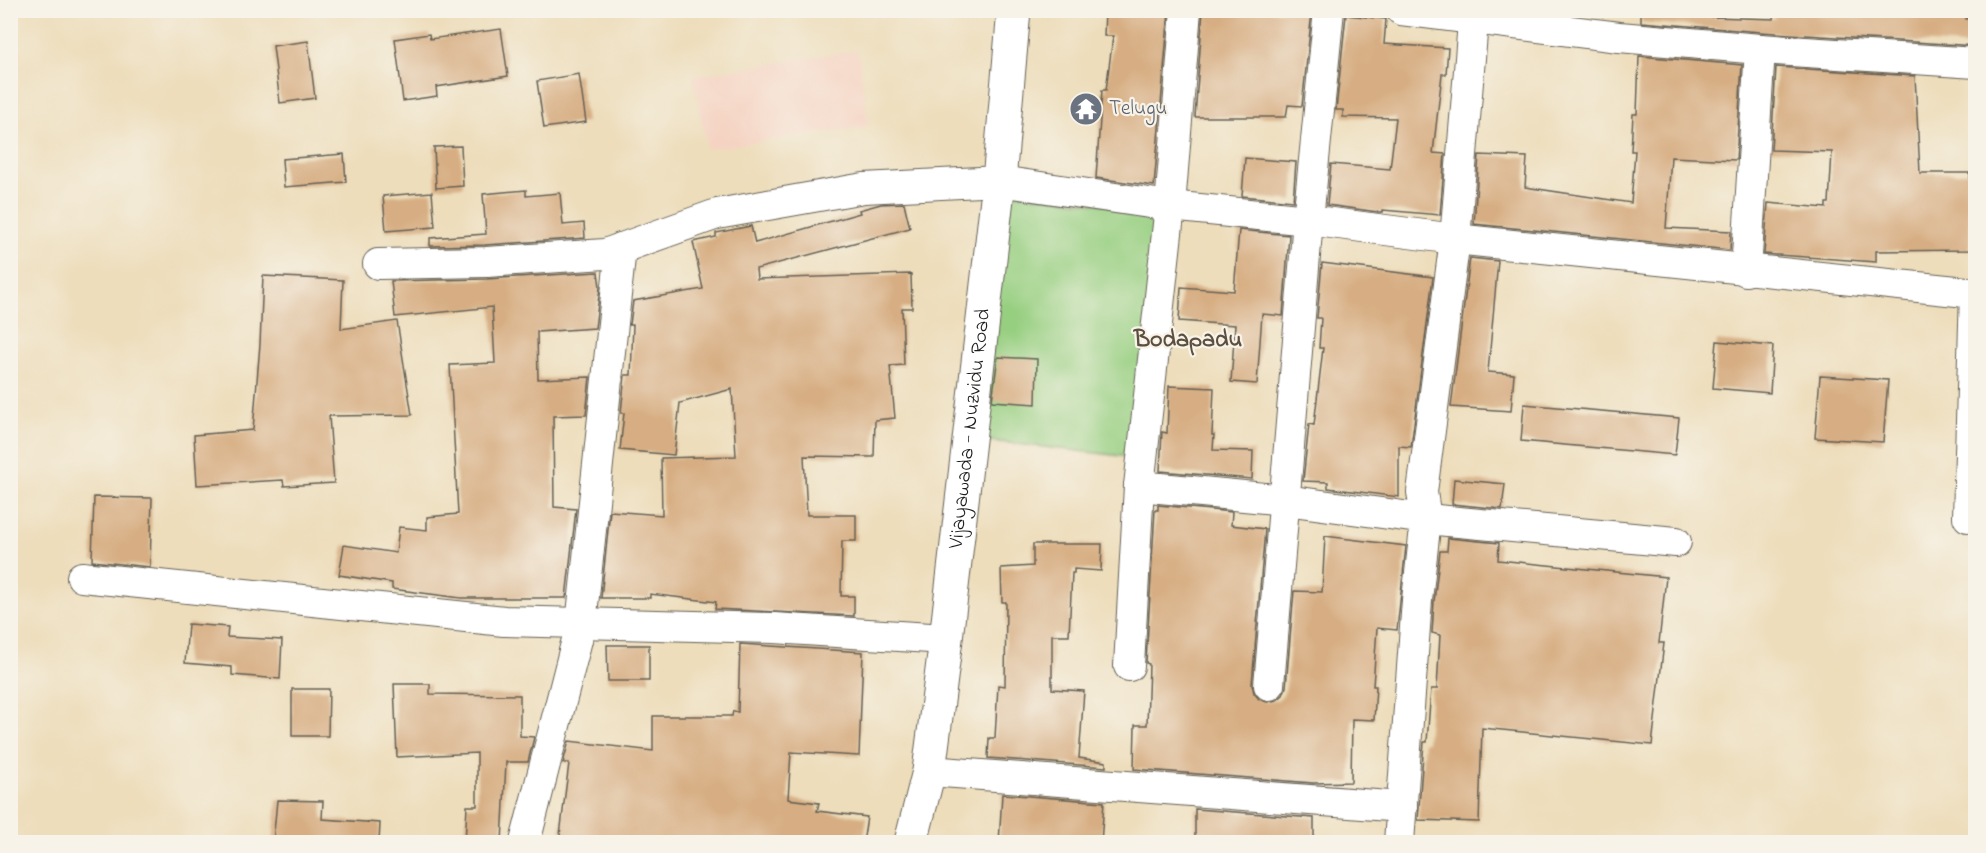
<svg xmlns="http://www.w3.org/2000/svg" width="1986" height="853" viewBox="0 0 1986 853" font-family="'Indie Flower',sans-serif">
  <rect width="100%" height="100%" fill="#f7f3e8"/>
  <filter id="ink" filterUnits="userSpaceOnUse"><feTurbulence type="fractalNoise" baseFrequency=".0167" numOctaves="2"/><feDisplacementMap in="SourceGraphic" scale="12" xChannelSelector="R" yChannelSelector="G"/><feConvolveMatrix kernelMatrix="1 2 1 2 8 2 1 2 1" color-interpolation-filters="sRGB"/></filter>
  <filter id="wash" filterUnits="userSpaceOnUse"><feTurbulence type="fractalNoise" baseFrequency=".008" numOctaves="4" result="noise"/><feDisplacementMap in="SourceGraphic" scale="24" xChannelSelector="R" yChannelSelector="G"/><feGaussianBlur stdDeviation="1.35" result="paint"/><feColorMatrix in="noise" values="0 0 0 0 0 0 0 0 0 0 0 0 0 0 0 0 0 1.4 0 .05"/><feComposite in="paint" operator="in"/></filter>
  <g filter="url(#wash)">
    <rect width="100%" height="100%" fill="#edddbb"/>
    <path fill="#f5d3c2" d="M858 50 869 126 707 149 693 76Z"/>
    <path fill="#97cf81" stroke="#5a764e" stroke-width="1.5" d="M1009 193 1160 211 1130 457 982 440Z"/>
    <g id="blocks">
      <g fill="#d7ae83">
        <path d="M1105 10H1169L1154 186 1096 178 1102 90H1106L1113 36H1104Z"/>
        <path d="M1203 10 1312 11 1302 106 1288 105 1286 117H1195Z"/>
        <path d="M1641 10H1679L1678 16 1774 19 1775 10H1966V19H1976V46L1761 32 1641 22Z"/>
        <path d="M1346 15 1386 19 1384 44 1448 48 1446 74H1442L1433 153 1445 154 1440 215 1383 210V212H1378L1327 205 1331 164 1390 169 1396 118 1343 117V110H1336Z"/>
        <path d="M501 29 508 76 436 87 437 96 403 101 395 39 429 34 430 39Z"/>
        <path d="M308 41 315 98 280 103 273 46Z"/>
        <path d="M1639 56 1742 65 1736 160 1671 157 1666 228 1731 231 1730 250 1474 224 1479 155 1527 157 1525 187 1631 203 1635 151H1631L1633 114H1637Z"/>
        <path d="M1776 67 1915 76 1920 173H1970V250L1876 251V262L1764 254 1768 203 1826 208V203H1829L1832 152 1771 150Z"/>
        <path d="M579 74 586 122 544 128 537 81Z"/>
        <path d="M461 146 463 186 436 188 434 147Z"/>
        <path d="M344 154 346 182 284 187 282 159Z"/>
        <path d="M1245 158 1296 162 1293 201 1242 196Z"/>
        <path d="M526 190V196L560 193 563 225 584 223 585 238 485 245 430 246V238L486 234 483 194Z"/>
        <path d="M432 192 435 227 386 231 383 196Z"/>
        <path d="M904 203 910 228 756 269 757 279 911 274 912 308H902L904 365 890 366 895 418 875 420 874 457 804 456 807 515H856V541H842L841 596H854V616L715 609 716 602 650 594V598H601L610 511 662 515 661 458 736 456 732 389 680 403 674 455 620 450 624 413H621L625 375H631L633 325H630L633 301 703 289 693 242 716 237V233L751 226 755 243 860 213 859 210 881 204Z"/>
        <path d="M1239 230 1289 235 1283 316 1262 314 1257 384 1231 382 1235 325 1179 321 1181 287 1234 291Z"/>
        <path d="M1470 258 1498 261 1488 372 1514 374 1511 411 1451 407Z"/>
        <path d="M1322 263 1433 277 1411 447 1399 446V497L1328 488V482L1303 481 1309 424 1314 425 1323 348H1319L1321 318H1317Z"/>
        <path d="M598 272 600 287 595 328 537 332 538 379 590 377 586 415 553 416 554 507 576 509 566 598H461L392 589V583L339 575 344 545 396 553 399 527 427 530V517L458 514 450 365 495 363 492 307 395 317 391 281 487 279Z"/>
        <path d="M263 276 343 280 341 329 397 321 412 415 329 416 334 483 284 486 283 480 197 485 194 435 253 430 260 344Z"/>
        <path d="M1717 341 1773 346 1770 393 1713 388Z"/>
        <path d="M998 357 1037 359 1036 404 992 401Z"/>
        <path d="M1820 376 1888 380 1883 442 1815 438Z"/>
        <path d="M1169 386 1214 388 1212 435H1214L1213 450 1253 451 1252 479 1160 471 1162 432 1167 433Z"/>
        <path d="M1524 404 1679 418 1675 455 1521 441Z"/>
        <path d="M1454 479 1505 484 1502 509 1452 504Z"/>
        <path d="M94 497 152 498 150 567 92 561Z"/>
        <path d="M1158 505 1232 512 1231 525 1265 529 1252 684 1254 693 1259 699 1267 702 1277 700 1283 695 1286 687 1294 591 1322 592 1325 536 1406 546 1397 630 1377 628 1373 686H1376L1374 720 1352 719 1351 782 1313 783 1134 769 1135 725H1147L1149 664 1146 663 1155 510H1158Z"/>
        <path d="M1448 538 1499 543 1498 560 1666 577 1659 643H1664L1652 745 1482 728 1479 822 1418 820 1424 742H1427L1431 689H1437L1440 635 1432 633 1434 602 1440 551H1447Z"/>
        <path d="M1033 544H1102L1101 571 1074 569V573H1072L1069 635H1052V689L1084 691 1079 758 1106 762V767L988 758 989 738H995L998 685 1005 686 1006 602H1002L1001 568 1033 566Z"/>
        <path d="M188 624 228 627 227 637 282 640 280 679 232 675V667L185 663Z"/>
        <path d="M740 644 863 652 859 756 791 752 788 799 819 803 817 811 867 817 863 843H694L669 840V843H559L569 763H563L569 741 653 751V716H732L733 711 738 712Z"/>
        <path d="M607 645H649V681H608Z"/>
        <path d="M394 684H430V694L520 695V736L534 737 528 762H506L502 843H465L467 806H477V753L397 757Z"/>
        <path d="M292 689H329L328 736H292Z"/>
        <path d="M1002 794 1104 802 1101 843H999Z"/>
        <path d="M277 800 323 801 322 819 380 823 379 843H273Z"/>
        <path d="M1195 809 1314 818V843H1195Z"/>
      </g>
    </g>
  </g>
  <g filter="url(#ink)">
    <use href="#blocks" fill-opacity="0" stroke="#656054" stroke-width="1.5"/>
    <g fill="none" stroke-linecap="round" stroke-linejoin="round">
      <g stroke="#656054" stroke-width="32">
        <g id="street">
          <path d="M1401 10 1619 37 1760 49 1976 63"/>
          <path d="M378 264 486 262 605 254 717 214 864 188 999 181 1170 206 1308 220 1455 239 1976 293"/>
          <path d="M1746 271 1760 49"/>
          <path d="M1139 486 1170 206 1186 10"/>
          <path d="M1968 517 1975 293"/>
          <path d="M82 577 504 621 774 628 946 639"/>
          <path d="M1129 666 1139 486 1285 500 1426 519 1676 542"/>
          <path d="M1269 685 1308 220 1329 10"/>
          <path d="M929 771 1402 807"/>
          <path d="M525 842 581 624 621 248"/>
          <path d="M1399 842 1417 600 1426 519 1422 492 1455 239 1474 10"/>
        </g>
      </g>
      <g stroke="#656054" stroke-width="35">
        <g id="secondary">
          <path id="s1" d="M911 842 929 771 946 639 999 181 1014 10"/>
        </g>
      </g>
      <use href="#street" stroke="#fff" stroke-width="30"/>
      <use href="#secondary" stroke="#fff" stroke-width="33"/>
    </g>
  </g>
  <defs>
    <g id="temple-disc" transform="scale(1.725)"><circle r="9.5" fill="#6b7280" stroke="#f7f3e8"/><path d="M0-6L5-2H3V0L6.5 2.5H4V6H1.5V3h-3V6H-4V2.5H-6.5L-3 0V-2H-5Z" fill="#fff"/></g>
  </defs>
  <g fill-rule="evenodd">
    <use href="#temple-disc" x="1086" y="109"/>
  </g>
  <g text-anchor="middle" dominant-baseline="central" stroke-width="4.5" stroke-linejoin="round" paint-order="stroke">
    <g font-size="21" fill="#5b616d" stroke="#f7f3e8" text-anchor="start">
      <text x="1109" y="109">Telugu</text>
    </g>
    <g font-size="21" fill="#1c1c1c" stroke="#f7f3e8">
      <text stroke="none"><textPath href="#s1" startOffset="418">Vijayawada - Nuzvidu Road</textPath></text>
    </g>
    <g font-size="24" font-weight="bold" fill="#5d4f40" stroke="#f7f3e8">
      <text x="1188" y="340">Bodapadu</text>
    </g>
  </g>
  <rect width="1986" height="853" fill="none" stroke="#f7f3e8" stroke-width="36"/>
</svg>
